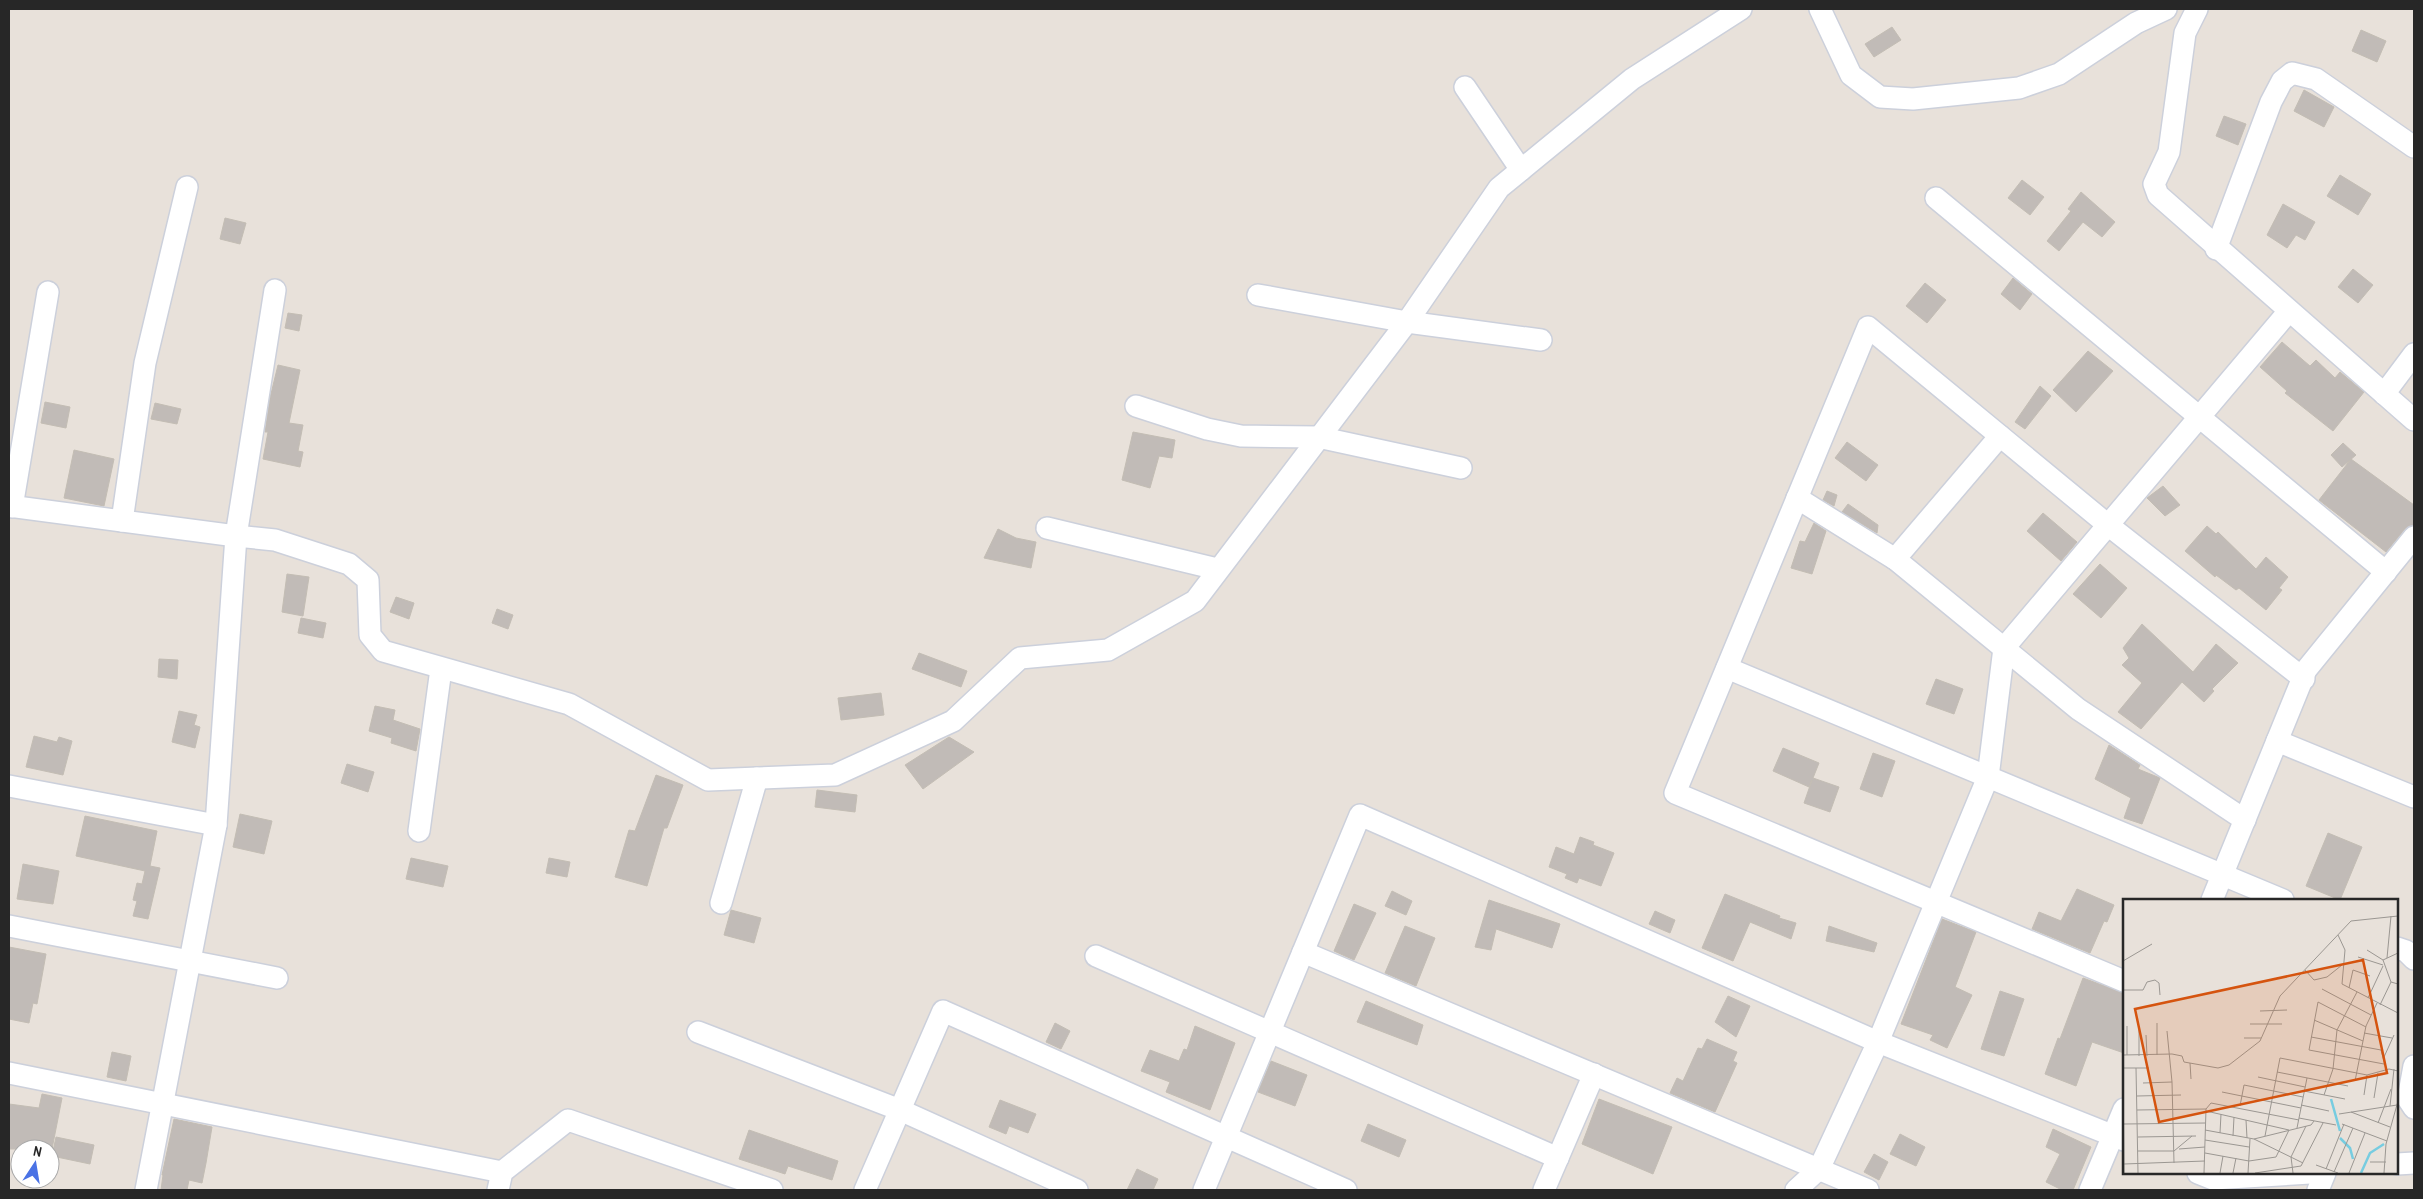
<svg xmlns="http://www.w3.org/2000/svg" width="2423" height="1199" viewBox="0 0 2423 1199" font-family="'Archivo Narrow',sans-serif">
  <rect width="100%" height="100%" fill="#e8e1da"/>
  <g fill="#c1bbb7" stroke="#c3bdb4">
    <path d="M1892 27 1901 40 1874 57 1865 44Z"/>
    <path d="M2361 30 2386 41 2377 62 2352 51Z"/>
    <path d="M2304 90 2334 107 2324 127 2294 111Z"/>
    <path d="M2224 116 2246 124 2238 145 2216 136Z"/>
    <path d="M2340 175 2371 194 2358 215 2327 196Z"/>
    <path d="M2022 180 2044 197 2030 215 2008 198Z"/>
    <path d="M2081 192 2115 222 2102 237 2083 222 2059 251 2047 241 2071 211 2068 209Z"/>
    <path d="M2283 204 2315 222 2305 240 2296 235 2287 248 2267 235Z"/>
    <path d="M225 218 246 223 240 244 220 239Z"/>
    <path d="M2353 269 2373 285 2358 303 2338 287Z"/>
    <path d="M2013 278 2032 294 2020 310 2001 294Z"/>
    <path d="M1925 283 1946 300 1927 323 1906 306Z"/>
    <path d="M288 313 302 315 299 331 285 328Z"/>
    <path d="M2282 342 2310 366 2316 360 2335 378 2340 372 2364 392 2333 431 2285 393 2287 391 2260 367Z"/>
    <path d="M2088 351 2113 371 2076 412 2053 390Z"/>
    <path d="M278 365 300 370 289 423 303 425 298 451 303 452 300 467 263 459 268 432H265L270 398Z"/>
    <path d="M2040 386 2051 396 2025 429 2015 422Z"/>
    <path d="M45 402 70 407 66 428 41 423Z"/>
    <path d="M155 403 181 409 177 424 151 419Z"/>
    <path d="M1133 432 1175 440 1172 458 1159 456 1150 488 1122 480Z"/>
    <path d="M1847 442 1878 465 1866 481 1835 458Z"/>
    <path d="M2343 443 2356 455 2342 467 2331 455Z"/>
    <path d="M74 450 114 459 104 506 64 498Z"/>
    <path d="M2351 459 2414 505V525L2405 529 2386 552 2319 500Z"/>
    <path d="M2163 486 2180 505 2165 516 2147 498Z"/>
    <path d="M1827 491 1837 495 1834 506 1823 500Z"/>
    <path d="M1848 504 1878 525 1877 533 1842 512Z"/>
    <path d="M2043 513 2077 542 2061 561 2027 531Z"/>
    <path d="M1814 523 1826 531 1812 574 1791 568 1800 541 1805 542Z"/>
    <path d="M2207 526 2216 534 2218 532 2256 569 2266 557 2288 577 2279 588 2282 590 2266 610 2239 588 2236 590 2216 575 2215 577 2185 551Z"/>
    <path d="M998 529 1016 538 1036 542 1031 568 984 558Z"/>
    <path d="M2100 564 2127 588 2101 618 2073 594Z"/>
    <path d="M287 574 309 577 303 616 282 612Z"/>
    <path d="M396 597 414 603 409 619 390 612Z"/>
    <path d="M497 609 513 615 508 629 492 623Z"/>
    <path d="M301 618 326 623 323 638 298 633Z"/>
    <path d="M2142 624 2193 672 2216 644 2238 663 2212 689 2214 691 2204 702 2182 682 2141 729 2118 712 2142 683 2122 665 2129 658 2123 648Z"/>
    <path d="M919 653 967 671 961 687 912 669Z"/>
    <path d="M159 659 178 660 177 679 158 677Z"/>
    <path d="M1936 679 1963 689 1954 714 1926 704Z"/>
    <path d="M881 693 884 715 841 720 838 698Z"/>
    <path d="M375 706 395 710 393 720 420 729 416 751 391 743 392 738 369 731Z"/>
    <path d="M179 711 197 715 194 725 200 727 195 748 172 742Z"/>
    <path d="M34 736 57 742 59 737 72 741 63 775 26 767Z"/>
    <path d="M949 737 974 752 923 789 905 765Z"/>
    <path d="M2109 745 2140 765 2138 769 2160 778 2142 824 2124 818 2131 798 2095 779Z"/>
    <path d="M1783 748 1819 763 1813 778 1839 787 1830 812 1804 803 1812 780 1809 787 1773 771Z"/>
    <path d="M1873 753 1895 761 1882 797 1860 789Z"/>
    <path d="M347 764 374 772 368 792 341 783Z"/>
    <path d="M656 775 683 785 667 828H664L647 886 615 877 629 830 635 831Z"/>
    <path d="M817 790 857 795 855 812 815 807Z"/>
    <path d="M240 814 272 821 264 854 233 847Z"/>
    <path d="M85 816 157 831 150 866 160 868 148 919 133 916 137 901 133 900 137 883 142 884 145 871 76 856Z"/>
    <path d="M2328 833 2362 847 2340 900 2306 886Z"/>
    <path d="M1580 837 1594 842 1593 845 1614 853 1601 886 1579 878 1577 883 1565 878 1567 874 1549 867 1556 847 1574 854Z"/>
    <path d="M411 858 448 866 443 887 406 879Z"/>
    <path d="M549 858 570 862 567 877 546 873Z"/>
    <path d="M23 864 59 871 53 904 17 899Z"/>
    <path d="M2077 889 2114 905 2107 922 2104 921 2090 953 2032 929 2039 912 2061 921Z"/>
    <path d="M1392 891 1412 901 1406 915 1385 906Z"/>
    <path d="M1725 894 1780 916 1779 918 1796 923 1791 939 1750 922 1733 961 1702 948Z"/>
    <path d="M1489 900 1560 924 1552 948 1496 929 1491 950 1475 947Z"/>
    <path d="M1354 904 1376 913 1354 960 1334 951Z"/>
    <path d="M731 910 761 918 754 943 724 935Z"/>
    <path d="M1655 911 1675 920 1670 933 1649 924Z"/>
    <path d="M1942 919 1976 932 1955 987 1972 995 1947 1048 1930 1040 1933 1035 1901 1024Z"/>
    <path d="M1405 926 1435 938 1416 986 1385 973Z"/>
    <path d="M1829 926 1877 943 1874 952 1826 941Z"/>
    <path d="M9 947 46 954 37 1004 33 1003 29 1023 9 1019Z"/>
    <path d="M2083 978 2124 993V1053L2092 1042 2076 1086 2045 1074 2058 1038 2060 1039Z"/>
    <path d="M2000 991 2024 999 2004 1056 1981 1049Z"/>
    <path d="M1728 996 1750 1006 1736 1037 1715 1022Z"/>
    <path d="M1366 1001 1423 1025 1417 1045 1357 1022Z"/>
    <path d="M1055 1023 1070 1031 1061 1049 1046 1042Z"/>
    <path d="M1195 1026 1235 1043 1210 1110 1166 1092 1170 1082 1141 1071 1150 1050 1179 1061 1184 1049 1187 1050Z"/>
    <path d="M1707 1039 1737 1052 1733 1061 1737 1063 1715 1112 1670 1093 1677 1078 1683 1081 1698 1048 1702 1049Z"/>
    <path d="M112 1052 131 1056 126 1081 107 1077Z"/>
    <path d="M1271 1061 1307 1075 1295 1106 1258 1092Z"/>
    <path d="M42 1094 62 1098 52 1149H9V1104L39 1108Z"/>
    <path d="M1599 1099 1672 1127 1653 1174 1582 1144Z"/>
    <path d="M1000 1100 1036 1114 1028 1133 1009 1126 1006 1134 989 1127Z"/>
    <path d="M174 1119 212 1127 206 1163 202 1183 189 1180 187 1190H161L163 1175H162Z"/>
    <path d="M1368 1124 1406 1140 1399 1157 1361 1141Z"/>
    <path d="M2053 1129 2091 1147 2073 1190H2062L2046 1182 2060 1154 2046 1147Z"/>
    <path d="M749 1130 838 1161 832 1180 788 1166 785 1174 739 1159Z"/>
    <path d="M1900 1134 1925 1147 1916 1166 1890 1154Z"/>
    <path d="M56 1137 94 1145 90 1164 52 1156Z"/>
    <path d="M1874 1154 1888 1162 1879 1180 1864 1172Z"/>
    <path d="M1137 1169 1158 1179 1153 1190H1127Z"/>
  </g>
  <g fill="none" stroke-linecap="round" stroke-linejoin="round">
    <g stroke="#ccd0db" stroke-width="24">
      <g id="minor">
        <path d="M1820 9 1851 75 1880 97 1913 99 2019 88 2059 74 2136 23 2166 9"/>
        <path d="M2197 9 2185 33 2169 152 2154 184 2158 195 2414 420"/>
        <path d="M1465 87 1521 170"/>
        <path d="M1936 198 2386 572"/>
        <path d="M2216 249 2271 102 2282 81 2292 73 2316 79 2414 147"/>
        <path d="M1258 295 1407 322 1541 340"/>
        <path d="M2384 394 2414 354"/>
        <path d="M1136 406 1207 429 1241 436 1318 437 1461 468"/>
        <path d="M1797 498 1895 559 2078 709 2245 820"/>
        <path d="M9 506 236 536 275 540 349 564 368 580 370 635 383 651 569 704 708 780 835 775 953 721 1020 658 1108 650 1195 601 1407 322 1499 188 1632 79 1741 9"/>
        <path d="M12 507 48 292"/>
        <path d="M122 521 145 363 187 187"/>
        <path d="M1047 528 1217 569"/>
        <path d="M1895 559 2000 436"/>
        <path d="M1727 668 2283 900"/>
        <path d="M2277 741 2414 797"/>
        <path d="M9 786 216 825"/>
        <path d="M419 831 441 669"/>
        <path d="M2212 900 2306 670 2414 537"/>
        <path d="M721 903 757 778"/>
        <path d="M9 926 277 978"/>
        <path d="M2397 948 2406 951 2414 959"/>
        <path d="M1303 952 1868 1190"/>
        <path d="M1096 956 1558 1158"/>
        <path d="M2124 981 1675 793 1868 327 2108 525 2304 679"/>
        <path d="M698 1032 900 1110 1077 1190"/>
        <path d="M2414 1066 2408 1099 2414 1108"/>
        <path d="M9 1073 502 1172"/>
        <path d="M2397 1164 2414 1163"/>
        <path d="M2198 1173 2213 1179 2310 1173"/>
        <path d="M146 1190 216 825 236 536 275 290"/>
        <path d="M498 1190 502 1172 568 1120 772 1190"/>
        <path d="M865 1190 943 1011 1346 1190"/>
        <path d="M1204 1190 1360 815 1878 1042 2124 1140"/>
        <path d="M1544 1190 1594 1074"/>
        <path d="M1796 1190 1819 1169 1878 1042 1988 777 2004 648 2289 311"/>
        <path d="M2090 1190 2124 1109"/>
        <path d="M2318 1190 2325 1173"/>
      </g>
    </g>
    <use href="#minor" stroke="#fff" stroke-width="21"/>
  </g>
  <g transform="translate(2123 899)">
    <rect width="275" height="275" fill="#e8e1da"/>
    <path fill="none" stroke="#77cce0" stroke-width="2.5" d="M208 200 217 232M217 239 227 249 230 260M238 274 247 254 261 245"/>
    <path fill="none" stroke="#9b9792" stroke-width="1" d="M215 36 222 51 219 85 275 114M244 51 260 61 268 83 275 85M235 58 260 66M264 59 268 17M260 61 275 54M0 62 29 45M182 71 191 81 204 78 219 66M226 89 230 71 247 77M199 90 248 116M0 91H20L24 83 32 81 36 84 37 96M245 99 260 67M257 106 268 83M137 112 164 111M191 121 240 142M34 124V156M127 125H159M4 127V156M243 128 195 103 186 151 261 165M44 132 49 183 51 264M241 134 269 139M23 136 24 157M188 138 258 151 262 166M121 139H138M0 156 49 155 59 157 61 163 95 169 106 166 137 142 157 97 228 22 275 17M16 157V131M261 158 271 136M67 164 68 180M0 169H26M13 169 15 274M154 173 225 187M0 174 1 274M135 178 182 188M232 182 243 127 254 104M20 184 49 183M181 192 222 200M99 193 178 209M201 196 210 170 214 131 234 93M241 196 244 176M14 197 58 196M251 199 255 174M178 206 206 212M117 207 121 186 180 198M267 207 271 170M14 211 83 210M228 213 267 228M216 215 274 206M176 219 213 226M123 221 124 239M255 224 268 190M1 225 83 224M219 225 264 242M174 229 184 179M82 231 131 240 188 226 191 222M97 234 98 215M110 237 111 218M142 237 157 159 244 176 266 170 275 172M15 238 73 237M131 240 180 264M82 241 126 248M56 250 82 248M15 252H51L69 237M82 254 126 262 153 258 166 231 83 212M247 263H263M1 265 82 262M193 266 215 274M203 270 221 225M211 273 230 229M81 274 83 210 88 204 176 221M97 274 100 257M110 274 113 259M125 274 127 240M132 274 178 267 200 224M170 274 168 258 183 227M226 274 242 234M261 274 263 245 275 202"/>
    <path fill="#d5540f" fill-opacity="0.15" stroke="#d5540f" stroke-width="2.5" d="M240 61 264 174 36 223 12 110Z"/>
    <rect width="275" height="275" fill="none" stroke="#272727" stroke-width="2.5"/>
  </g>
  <rect width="2423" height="1199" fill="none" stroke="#272727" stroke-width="20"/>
  <g transform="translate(35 1164) rotate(12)"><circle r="24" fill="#ffffff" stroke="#a9a9a9"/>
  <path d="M0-4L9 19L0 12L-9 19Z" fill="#4a72e5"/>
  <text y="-8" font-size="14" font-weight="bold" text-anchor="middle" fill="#272727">N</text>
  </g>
</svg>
